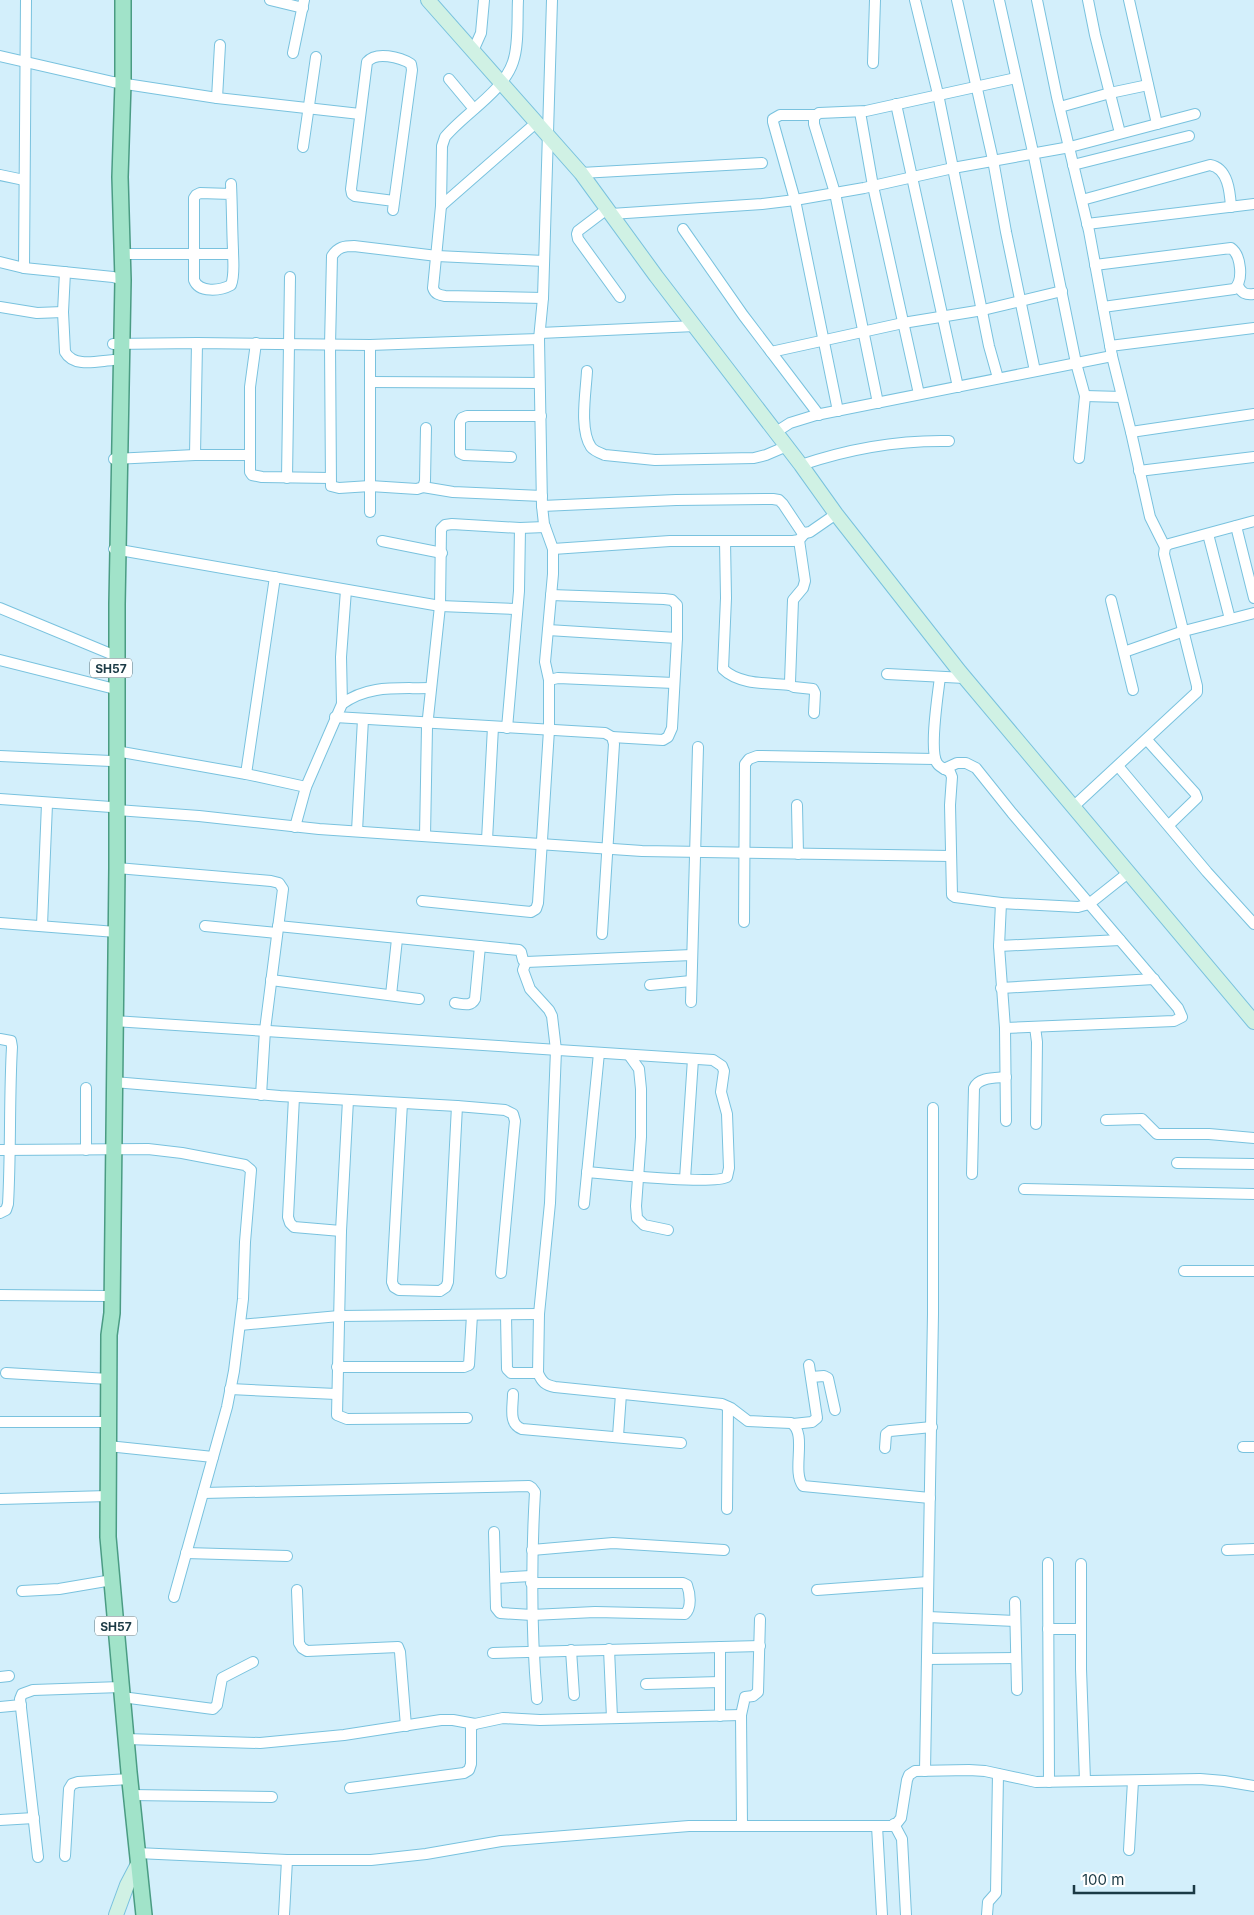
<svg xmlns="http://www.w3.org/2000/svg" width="1254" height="1915" viewBox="0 0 1254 1915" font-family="Inter,sans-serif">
  <rect width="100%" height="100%" fill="#d3effb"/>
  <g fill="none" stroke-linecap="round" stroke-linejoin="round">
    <g stroke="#79c2de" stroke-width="12">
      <g id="street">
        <path d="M270 0 303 8"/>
        <path d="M518 0C517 19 519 45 513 62 503 92 465 113 445 137L442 146 441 206 433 288C435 294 439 295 445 296L543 298"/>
        <path d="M915 0 938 94 989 346 998 378"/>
        <path d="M957 0 993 160 1006 232 1035 371"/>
        <path d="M999 0 1033 152 1076 363 1085 396 1079 458"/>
        <path d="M1037 0 1057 97 1089 231 1112 356 1131 432 1150 517 1165 547"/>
        <path d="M1088 0 1095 35 1120 133"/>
        <path d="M1129 0 1157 124"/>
        <path d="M473 51 481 33 484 0"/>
        <path d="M293 53 304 0"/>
        <path d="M0 56 113 82 217 98 360 114"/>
        <path d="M873 63 875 0"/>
        <path d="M449 79 474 109"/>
        <path d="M217 98 220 45"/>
        <path d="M896 104 958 387"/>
        <path d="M1060 107 1110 93 1148 85"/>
        <path d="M860 112 873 186 919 394"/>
        <path d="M815 115H780L773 119V122L795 200 838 411"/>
        <path d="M303 147 316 57"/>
        <path d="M1073 165 1189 136"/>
        <path d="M581 173 762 163"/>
        <path d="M0 175 24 180"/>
        <path d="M231 184C232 206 232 228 233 250 233 261 235 275 231 285 220 291 199 293 194 280V198L196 195 200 193 231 194"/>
        <path d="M1082 200 1210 165C1228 168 1230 192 1231 207"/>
        <path d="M441 206 537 122"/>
        <path d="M607 209 578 231 577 234 578 239 620 297"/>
        <path d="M393 210 412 70 411 64C400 57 376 51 367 62L351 189 352 194 355 196 394 201"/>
        <path d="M611 214 762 204 795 200 864 188 953 168 1070 147 1195 114"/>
        <path d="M1087 224 1254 204"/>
        <path d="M683 229 743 315 819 415"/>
        <path d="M122 254H233"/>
        <path d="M0 262 24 268 113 277 123 280"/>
        <path d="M1095 265 1231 248C1241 255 1244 281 1234 289L1103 307"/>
        <path d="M24 268 26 0"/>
        <path d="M65 272 63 312 65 352C74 368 98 361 113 360"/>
        <path d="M1238 286C1242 293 1245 295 1254 294"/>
        <path d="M0 307 37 313 63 312"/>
        <path d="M540 333 695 326"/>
        <path d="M256 343 250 387V472L252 475 262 477 330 478"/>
        <path d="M113 344 197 343 370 345 539 339"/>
        <path d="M370 345V512"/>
        <path d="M1110 346 1254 328"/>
        <path d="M771 352 903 323 983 310 1062 291"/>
        <path d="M587 371C586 392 579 429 591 447 594 451 600 453 605 455L655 460 754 458 766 455 787 446"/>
        <path d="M370 382 539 383"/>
        <path d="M1085 396 1122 397"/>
        <path d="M878 403 835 193 814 124V117L819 113 866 111 1016 78"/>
        <path d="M426 428 425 481 423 487 417 489 370 486 339 488 331 486 330 345 332 256C338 247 344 246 354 246L437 256 544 261"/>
        <path d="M776 432 790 423 816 415 1112 356"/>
        <path d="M1131 432 1254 414"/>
        <path d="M195 455 197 343"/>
        <path d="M511 457 464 455 460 453V422L462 418 467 416H541"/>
        <path d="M114 459 195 455H250"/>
        <path d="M801 465C848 449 899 440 949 441"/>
        <path d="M1139 471 1254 457"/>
        <path d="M287 478 290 277"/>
        <path d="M423 487 453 492 542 496"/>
        <path d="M542 506 676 500 773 499 779 500 783 504 801 531 805 533 810 532 836 514"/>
        <path d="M1236 526 1254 598"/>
        <path d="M1208 534 1230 619"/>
        <path d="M799 540 805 581 803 588 793 600 790 682V685L794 687 813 689 815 693 814 713"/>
        <path d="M382 541 442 553"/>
        <path d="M725 541 726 598 723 669C739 685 769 683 790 685"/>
        <path d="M114 549 440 606 517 609"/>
        <path d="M553 549 670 541H793L799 540 805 533"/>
        <path d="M551 595 664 599 672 600 677 605V638L672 728 668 737 663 740 612 737"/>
        <path d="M1111 600 1133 690"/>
        <path d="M0 608 111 654"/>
        <path d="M548 630 677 638"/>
        <path d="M1124 652 1184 631 1254 613"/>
        <path d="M0 660 111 688"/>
        <path d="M887 674 965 678"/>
        <path d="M940 677C938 694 929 750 937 763 940 768 946 769 950 772L952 777 950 805 952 895 955 897 1001 903 1078 907 1089 904 1128 873"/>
        <path d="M549 680 558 678 674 683"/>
        <path d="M342 704 341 657 346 590"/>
        <path d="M335 717 605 733 612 737 614 744 602 934"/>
        <path d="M507 728 519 591 520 528"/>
        <path d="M1147 740 1195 793 1197 798 1169 825"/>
        <path d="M116 751 246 774 306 787"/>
        <path d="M0 756 111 761"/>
        <path d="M1118 766 1207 872 1254 924"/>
        <path d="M944 769 957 763H966L976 768 1012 813 1178 1008 1182 1017 1174 1021 1005 1028"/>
        <path d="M246 774 275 577"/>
        <path d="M0 799 111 807 117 810 199 816 319 829 642 851 950 856"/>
        <path d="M797 805 798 854"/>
        <path d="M1073 807 1197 692V686L1164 554 1165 547 1169 544 1254 521"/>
        <path d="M295 827 306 787 342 704C369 684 399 689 431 688"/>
        <path d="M357 831 363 719"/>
        <path d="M425 836 427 727 440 606 441 529 445 525 452 524 520 528 545 527"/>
        <path d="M487 840 493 727"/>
        <path d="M117 868 271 881 279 883 283 889 265 1030 261 1095"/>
        <path d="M422 901 531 912 536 909 538 903 549 730V680L545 662 553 574V549L544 524 542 506 539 339 543 298 552 0"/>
        <path d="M1001 903 999 946 1005 1028 1006 1121"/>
        <path d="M744 922 745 764 749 759 757 756 935 759"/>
        <path d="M0 923 116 932"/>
        <path d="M42 925 47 804"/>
        <path d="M205 926 277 933"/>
        <path d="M278 926 519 950 521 952 523 960 526 962 692 955"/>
        <path d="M999 946 1120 940"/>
        <path d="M526 962 523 970 530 989 549 1010 552 1016 556 1050 550 1203 539 1314 538 1373C542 1382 545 1385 555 1387L722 1404 731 1408 748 1421 791 1423C808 1433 791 1471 803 1486L930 1498"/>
        <path d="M271 980 419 999"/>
        <path d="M650 985 691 981"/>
        <path d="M1001 988 1154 979"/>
        <path d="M391 995 397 939"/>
        <path d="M691 1002 698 747"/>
        <path d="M455 1003C463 1004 471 1007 475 999L480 946"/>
        <path d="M114 1021 713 1060 722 1066 724 1071 721 1092 727 1114 729 1168 727 1177C714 1185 609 1174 587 1172"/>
        <path d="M1035 1027 1037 1042 1036 1124"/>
        <path d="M0 1039 11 1041 12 1047C9 1099 11 1152 8 1204L6 1210 0 1213"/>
        <path d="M629 1055 639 1069 641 1089V1137L636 1206 637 1218 644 1225 668 1230"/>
        <path d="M114 1082 280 1096 457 1106 505 1110 513 1114 515 1121 514 1131 501 1273"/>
        <path d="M86 1088V1150"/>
        <path d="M294 1097 288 1217 290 1223 294 1227 341 1231"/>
        <path d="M348 1100 341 1231 337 1415 347 1419 467 1418"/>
        <path d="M402 1103 392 1282 394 1287 399 1290 440 1291 446 1287 448 1282 457 1106"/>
        <path d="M1106 1120 1142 1119 1157 1134H1209L1254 1138"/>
        <path d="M0 1150 148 1149 182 1153 245 1165 251 1170 245 1242 243 1299 234 1371 227 1407 174 1597"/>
        <path d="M1177 1163 1254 1164"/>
        <path d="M972 1174 974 1088C978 1077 995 1078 1006 1077"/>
        <path d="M685 1179 693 1059"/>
        <path d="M1024 1189 1254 1194"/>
        <path d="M584 1204 599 1053"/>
        <path d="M1184 1271H1254"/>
        <path d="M0 1295 106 1296"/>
        <path d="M506 1315 507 1369 511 1373H538"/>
        <path d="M240 1325 339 1316 539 1314"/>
        <path d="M337 1367H464L469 1365 472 1315"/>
        <path d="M6 1373 109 1379"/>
        <path d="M811 1377 824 1376 828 1378 835 1410"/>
        <path d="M230 1389 336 1394"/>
        <path d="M513 1394C513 1407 508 1424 522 1429L681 1443"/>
        <path d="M0 1422H108"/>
        <path d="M793 1424 812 1422 817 1418 809 1365"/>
        <path d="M618 1436 621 1394"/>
        <path d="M108 1446 213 1457"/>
        <path d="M1243 1447H1254"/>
        <path d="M885 1448 886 1434 890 1431 932 1427"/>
        <path d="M203 1493 529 1486 532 1488 535 1492C531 1562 531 1630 537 1699"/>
        <path d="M0 1499 108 1496"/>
        <path d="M727 1509 728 1407"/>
        <path d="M494 1532 496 1608 500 1613 532 1615 595 1612 685 1614C692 1608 690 1593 687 1585L683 1583H531"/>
        <path d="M532 1550 613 1543 724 1550"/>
        <path d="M1227 1550 1254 1549"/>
        <path d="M186 1553 287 1556"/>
        <path d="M1048 1563 1049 1782"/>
        <path d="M1081 1564V1669L1085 1781"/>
        <path d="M496 1578 531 1576"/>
        <path d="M297 1590 299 1643 302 1648 307 1651 398 1647 400 1652 406 1726"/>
        <path d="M817 1590 928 1582"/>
        <path d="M22 1591 59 1589 112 1580"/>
        <path d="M1015 1602 1017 1690"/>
        <path d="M928 1617 1015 1621"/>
        <path d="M1048 1629H1081"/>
        <path d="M609 1649 612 1718"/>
        <path d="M571 1650 574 1695"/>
        <path d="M493 1653 760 1646"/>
        <path d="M927 1659 1016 1658"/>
        <path d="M0 1677 9 1676"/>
        <path d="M646 1684 720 1682"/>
        <path d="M122 1697 213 1709 217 1705 222 1678 253 1662"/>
        <path d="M0 1707 21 1705"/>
        <path d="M720 1716V1647"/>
        <path d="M126 1739 260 1743 344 1735 441 1720H453L475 1724"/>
        <path d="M925 1771 933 1314V1108"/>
        <path d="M350 1788 464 1773 469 1770 471 1764V1727L475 1724 503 1718 540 1720 741 1715"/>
        <path d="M131 1795 272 1797"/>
        <path d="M0 1820 34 1818"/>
        <path d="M894 1824 902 1839 906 1915"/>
        <path d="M742 1825 741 1715 745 1697 753 1696 758 1692 760 1619"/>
        <path d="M877 1826 882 1915"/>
        <path d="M1129 1850 1133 1781"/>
        <path d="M137 1853 287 1860H371L426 1854 501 1841 689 1826H891L897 1823 901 1818 907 1780 909 1775 915 1771 969 1770 985 1771 1036 1782 1200 1779 1224 1781 1254 1786"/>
        <path d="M65 1856 69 1789 72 1784 78 1782 130 1779"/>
        <path d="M38 1857 20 1699 22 1694 33 1690 121 1687"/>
        <path d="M284 1915 287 1860"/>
        <path d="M987 1915 988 1902 996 1893 998 1774"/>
      </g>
    </g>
    <g stroke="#79c2de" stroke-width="16">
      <g id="secondary">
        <path d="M428 0 581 173 656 276 801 465 836 514 960 672 1254 1022"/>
        <path d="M116 1915 127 1885 138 1864"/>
      </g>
    </g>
    <g stroke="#4a9c83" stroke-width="18">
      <path id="primary" d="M123 0V83L120 177 123 280 117 604V868L112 1313 109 1335 108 1537 129 1772 144 1915"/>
    </g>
    <use href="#street" stroke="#fff" stroke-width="10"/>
    <use href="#secondary" stroke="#d0f1e4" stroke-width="14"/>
    <use href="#primary" stroke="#a1e3c9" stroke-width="15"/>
  </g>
  <g text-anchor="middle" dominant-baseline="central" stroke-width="4" stroke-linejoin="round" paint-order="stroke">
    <g fill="#fff" stroke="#5f757d" stroke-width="1">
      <rect x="90" y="658.5" width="42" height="19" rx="4"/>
      <rect x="95" y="1616.5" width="42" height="19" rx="4"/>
    </g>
    <g font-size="12" font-weight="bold" fill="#1b3a45">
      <text x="111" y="668">SH57</text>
      <text x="116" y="1626">SH57</text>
    </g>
  </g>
  <path d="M1074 1885v8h120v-8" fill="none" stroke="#1b3a45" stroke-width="2.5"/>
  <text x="1082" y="1885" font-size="15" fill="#1b3a45" stroke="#ffffff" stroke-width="4" paint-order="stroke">100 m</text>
</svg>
